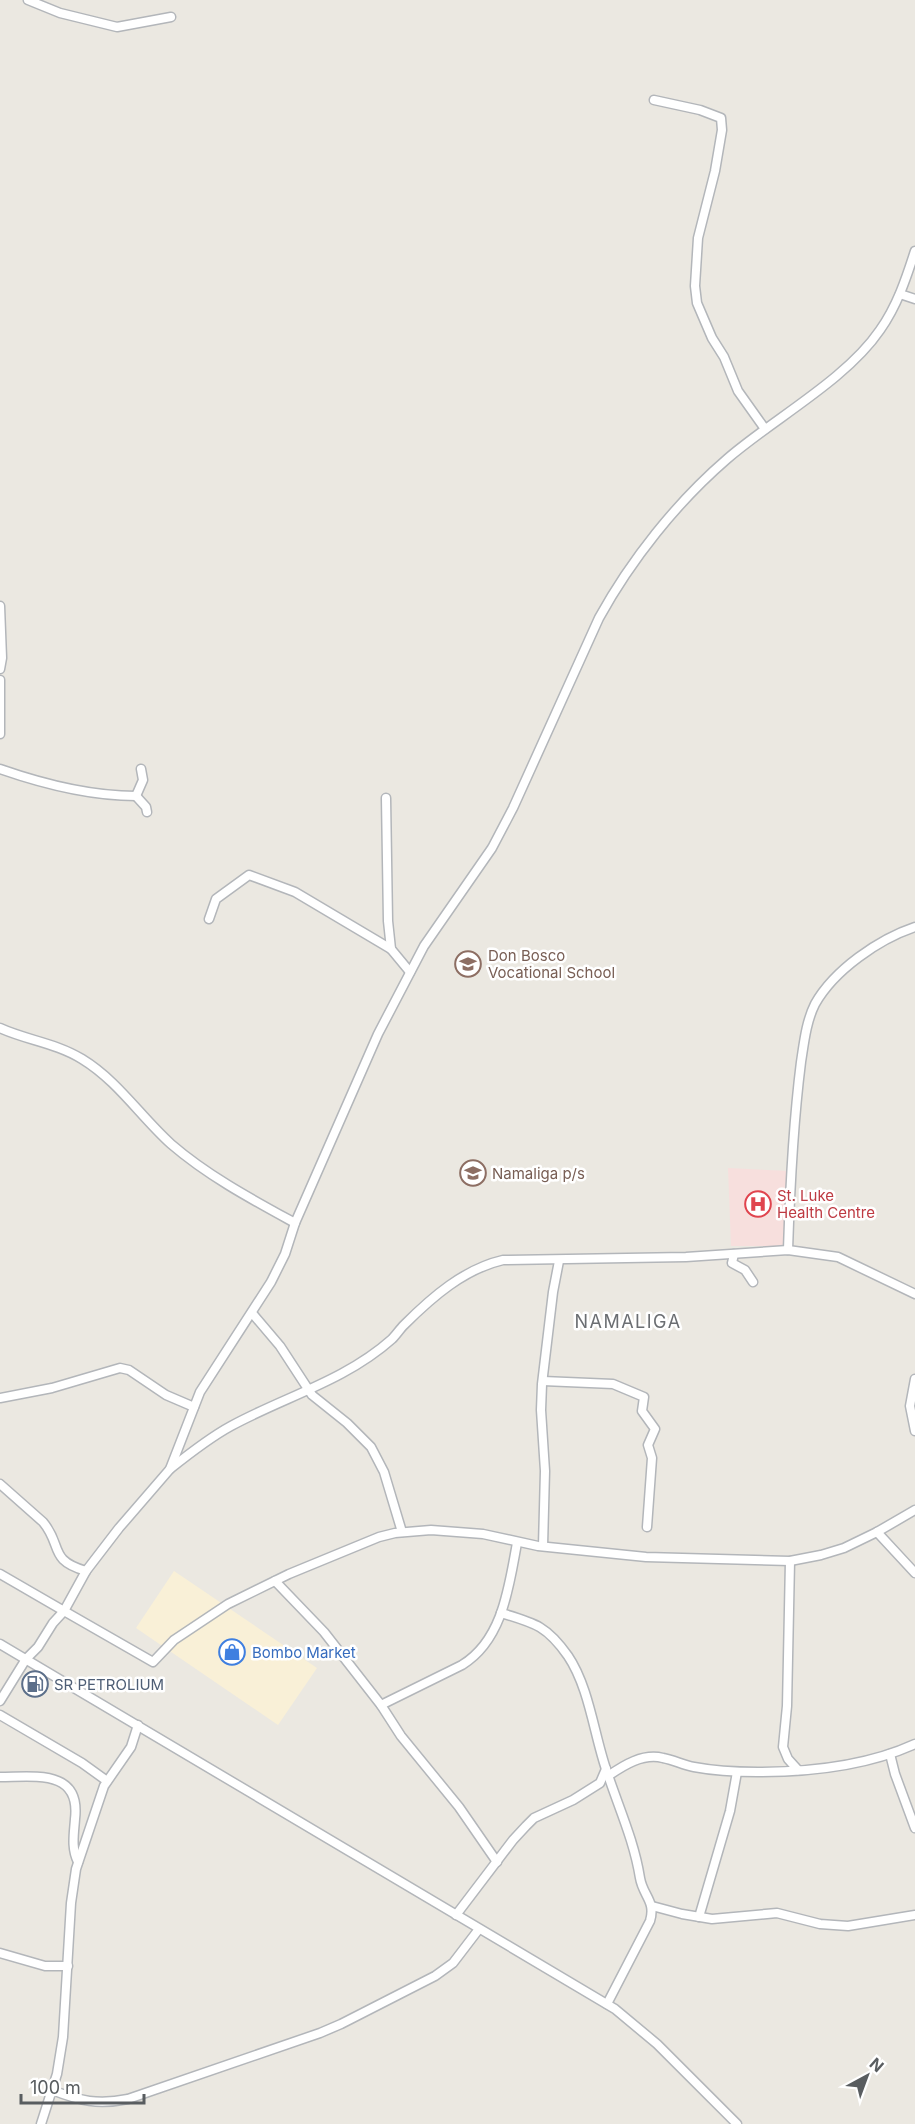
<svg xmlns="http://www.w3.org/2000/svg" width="915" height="2124" viewBox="0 0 915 2124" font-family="Inter,sans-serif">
  <rect width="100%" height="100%" fill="#ebe8e1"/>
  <path fill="#f9f0d7" d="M174 1571 317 1668 278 1725 136 1628Z"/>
  <path fill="#f7dfdd" d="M728 1168 789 1171 784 1244 779 1246H731Z"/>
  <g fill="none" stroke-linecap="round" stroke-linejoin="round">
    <g stroke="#b3b6ba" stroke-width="11">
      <g id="minor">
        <path d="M28 0 60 13 117 27 171 17"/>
        <path d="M654 100 700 110 721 118 722 130 715 171 698 238 695 286 697 303 712 338 724 357 738 391 765 429"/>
        <path d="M900 294 915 299"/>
        <path d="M0 606 2 658 0 669"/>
        <path d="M0 680V734"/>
        <path d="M0 769C43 784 90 796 136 796L143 780 141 769"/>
        <path d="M136 796 146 807 147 812"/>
        <path d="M386 798 388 921 391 949 410 972"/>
        <path d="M209 919 216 899 249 875 295 892 391 949"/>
        <path d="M0 1028C26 1040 56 1043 82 1059 118 1081 140 1116 171 1144 208 1176 253 1200 295 1223"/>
        <path d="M788 1250C790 1187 793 1125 801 1062 804 1043 806 1022 815 1004 834 970 879 939 915 927"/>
        <path d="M734 1254 732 1263 745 1270 753 1282"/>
        <path d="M252 1313 280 1346 312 1395 347 1423 371 1447 384 1472 402 1532"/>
        <path d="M915 1379 910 1406 915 1431"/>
        <path d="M543 1381 613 1384 644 1397 642 1411 655 1429 648 1445 652 1458 647 1527"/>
        <path d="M0 1398 52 1388 120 1368 129 1370 166 1395 194 1407"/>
        <path d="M170 1469C190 1453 209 1438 231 1426 284 1397 345 1381 392 1339 396 1335 400 1329 404 1325 432 1297 464 1269 503 1260L686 1257 788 1250 838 1257 915 1294"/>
        <path d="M0 1484 43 1522C63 1546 48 1560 86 1571"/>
        <path d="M877 1532 915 1573"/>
        <path d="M543 1546 545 1471 541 1410 542 1384 553 1292 559 1261"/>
        <path d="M790 1561 787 1706 783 1747 788 1759 798 1770"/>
        <path d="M0 1574 64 1611 86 1571 119 1528 170 1469 200 1392 271 1282 285 1254 295 1223 378 1034 424 946 492 848 513 808 599 618C631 560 676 503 727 459 773 419 846 380 880 330 897 306 906 279 915 251"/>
        <path d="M275 1581 324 1632 381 1705 401 1736 459 1807 497 1862"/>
        <path d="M501 1613C535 1623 547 1626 568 1656 589 1687 594 1734 606 1769 618 1806 634 1840 640 1878 643 1896 656 1901 650 1921L607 2004"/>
        <path d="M0 1644 615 2009 657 2044 737 2124"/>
        <path d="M0 1701 26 1659 38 1647 53 1623 64 1611 153 1662 174 1640 228 1604 289 1574 379 1537 395 1533 431 1530 483 1534 538 1546 646 1557 790 1561 821 1555 844 1548 877 1532 915 1510"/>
        <path d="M381 1705 462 1665C503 1640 509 1586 517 1543"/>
        <path d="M0 1715 82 1763 107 1781"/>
        <path d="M890 1754 895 1774 915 1828"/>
        <path d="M608 1776C624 1765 643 1753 663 1758 674 1760 683 1765 694 1767 715 1771 737 1772 758 1772 810 1772 867 1766 915 1744"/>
        <path d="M0 1777C35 1777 81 1769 75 1819 74 1834 71 1848 78 1862"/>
        <path d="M652 1906 682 1914 712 1919 777 1913 820 1924 848 1926 915 1915"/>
        <path d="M456 1915 513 1840 526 1826 534 1818 573 1800 600 1783 606 1769"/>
        <path d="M699 1917 730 1811 737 1772"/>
        <path d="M0 1953 45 1966H68"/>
        <path d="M52 2090C80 2101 98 2105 128 2099L320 2033 341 2024 435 1976 453 1963 479 1929"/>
        <path d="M41 2124 57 2074 63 2037 71 1903 76 1869 104 1786 131 1747 138 1725"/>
      </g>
    </g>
    <use href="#minor" stroke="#fff" stroke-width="8"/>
  </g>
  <defs>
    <g id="school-ring" transform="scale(1.35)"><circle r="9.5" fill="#fff" stroke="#8d6e63" stroke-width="1.5"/><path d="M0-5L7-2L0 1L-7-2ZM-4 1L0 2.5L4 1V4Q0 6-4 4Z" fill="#8d6e63"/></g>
    <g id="hospital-ring" transform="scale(1.35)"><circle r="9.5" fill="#fff" stroke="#e0444e" stroke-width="1.5"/><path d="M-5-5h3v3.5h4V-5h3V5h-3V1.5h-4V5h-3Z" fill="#e0444e"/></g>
    <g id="shop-ring" transform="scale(1.35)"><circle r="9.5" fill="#fff" stroke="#3f7fe0" stroke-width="1.5"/><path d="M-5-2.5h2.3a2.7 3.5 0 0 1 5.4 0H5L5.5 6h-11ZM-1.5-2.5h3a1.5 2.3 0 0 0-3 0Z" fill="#3f7fe0"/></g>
    <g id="fuel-ring" transform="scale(1.35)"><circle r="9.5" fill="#fff" stroke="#5c6f8a" stroke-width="1.5"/><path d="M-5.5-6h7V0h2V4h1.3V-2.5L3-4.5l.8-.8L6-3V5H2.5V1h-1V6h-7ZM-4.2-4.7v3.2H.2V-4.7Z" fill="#5c6f8a"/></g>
  </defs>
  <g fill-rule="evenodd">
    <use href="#school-ring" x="468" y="964"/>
    <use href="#school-ring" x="473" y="1173"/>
    <use href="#hospital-ring" x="758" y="1204"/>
    <use href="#shop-ring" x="232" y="1652"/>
    <use href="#fuel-ring" x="35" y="1684"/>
  </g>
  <g text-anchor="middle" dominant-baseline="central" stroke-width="5" stroke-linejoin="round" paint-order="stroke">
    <g font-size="15" fill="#785e54" stroke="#fff" text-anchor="start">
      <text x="488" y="955">Don Bosco<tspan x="488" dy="17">Vocational School</tspan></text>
      <text x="492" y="1173">Namaliga p/s</text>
    </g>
    <g font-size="15" fill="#be3a42" stroke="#fff" text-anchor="start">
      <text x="777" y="1195">St. Luke<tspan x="777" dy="17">Health Centre</tspan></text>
    </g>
    <g font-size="15" fill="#366cbe" stroke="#fff" text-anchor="start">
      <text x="252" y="1652">Bombo Market</text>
    </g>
    <g font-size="15" fill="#4e5e75" stroke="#fff" text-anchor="start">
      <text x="54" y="1684">SR PETROLIUM</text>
    </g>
    <g font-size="18" letter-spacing="1.5" fill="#6b6e72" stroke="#fff">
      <text x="628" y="1321">NAMALIGA</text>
    </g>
  </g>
  <g transform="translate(867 2076) rotate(41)" stroke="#ffffff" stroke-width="4.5" paint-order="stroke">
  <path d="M0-4.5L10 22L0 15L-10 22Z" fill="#595d60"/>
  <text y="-9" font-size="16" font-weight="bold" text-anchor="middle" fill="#595d60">N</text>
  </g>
  <path d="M21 2094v9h123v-9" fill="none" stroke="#595d60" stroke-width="3"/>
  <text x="30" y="2094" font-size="18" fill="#595d60" stroke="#ffffff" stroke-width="4.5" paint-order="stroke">100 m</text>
</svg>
